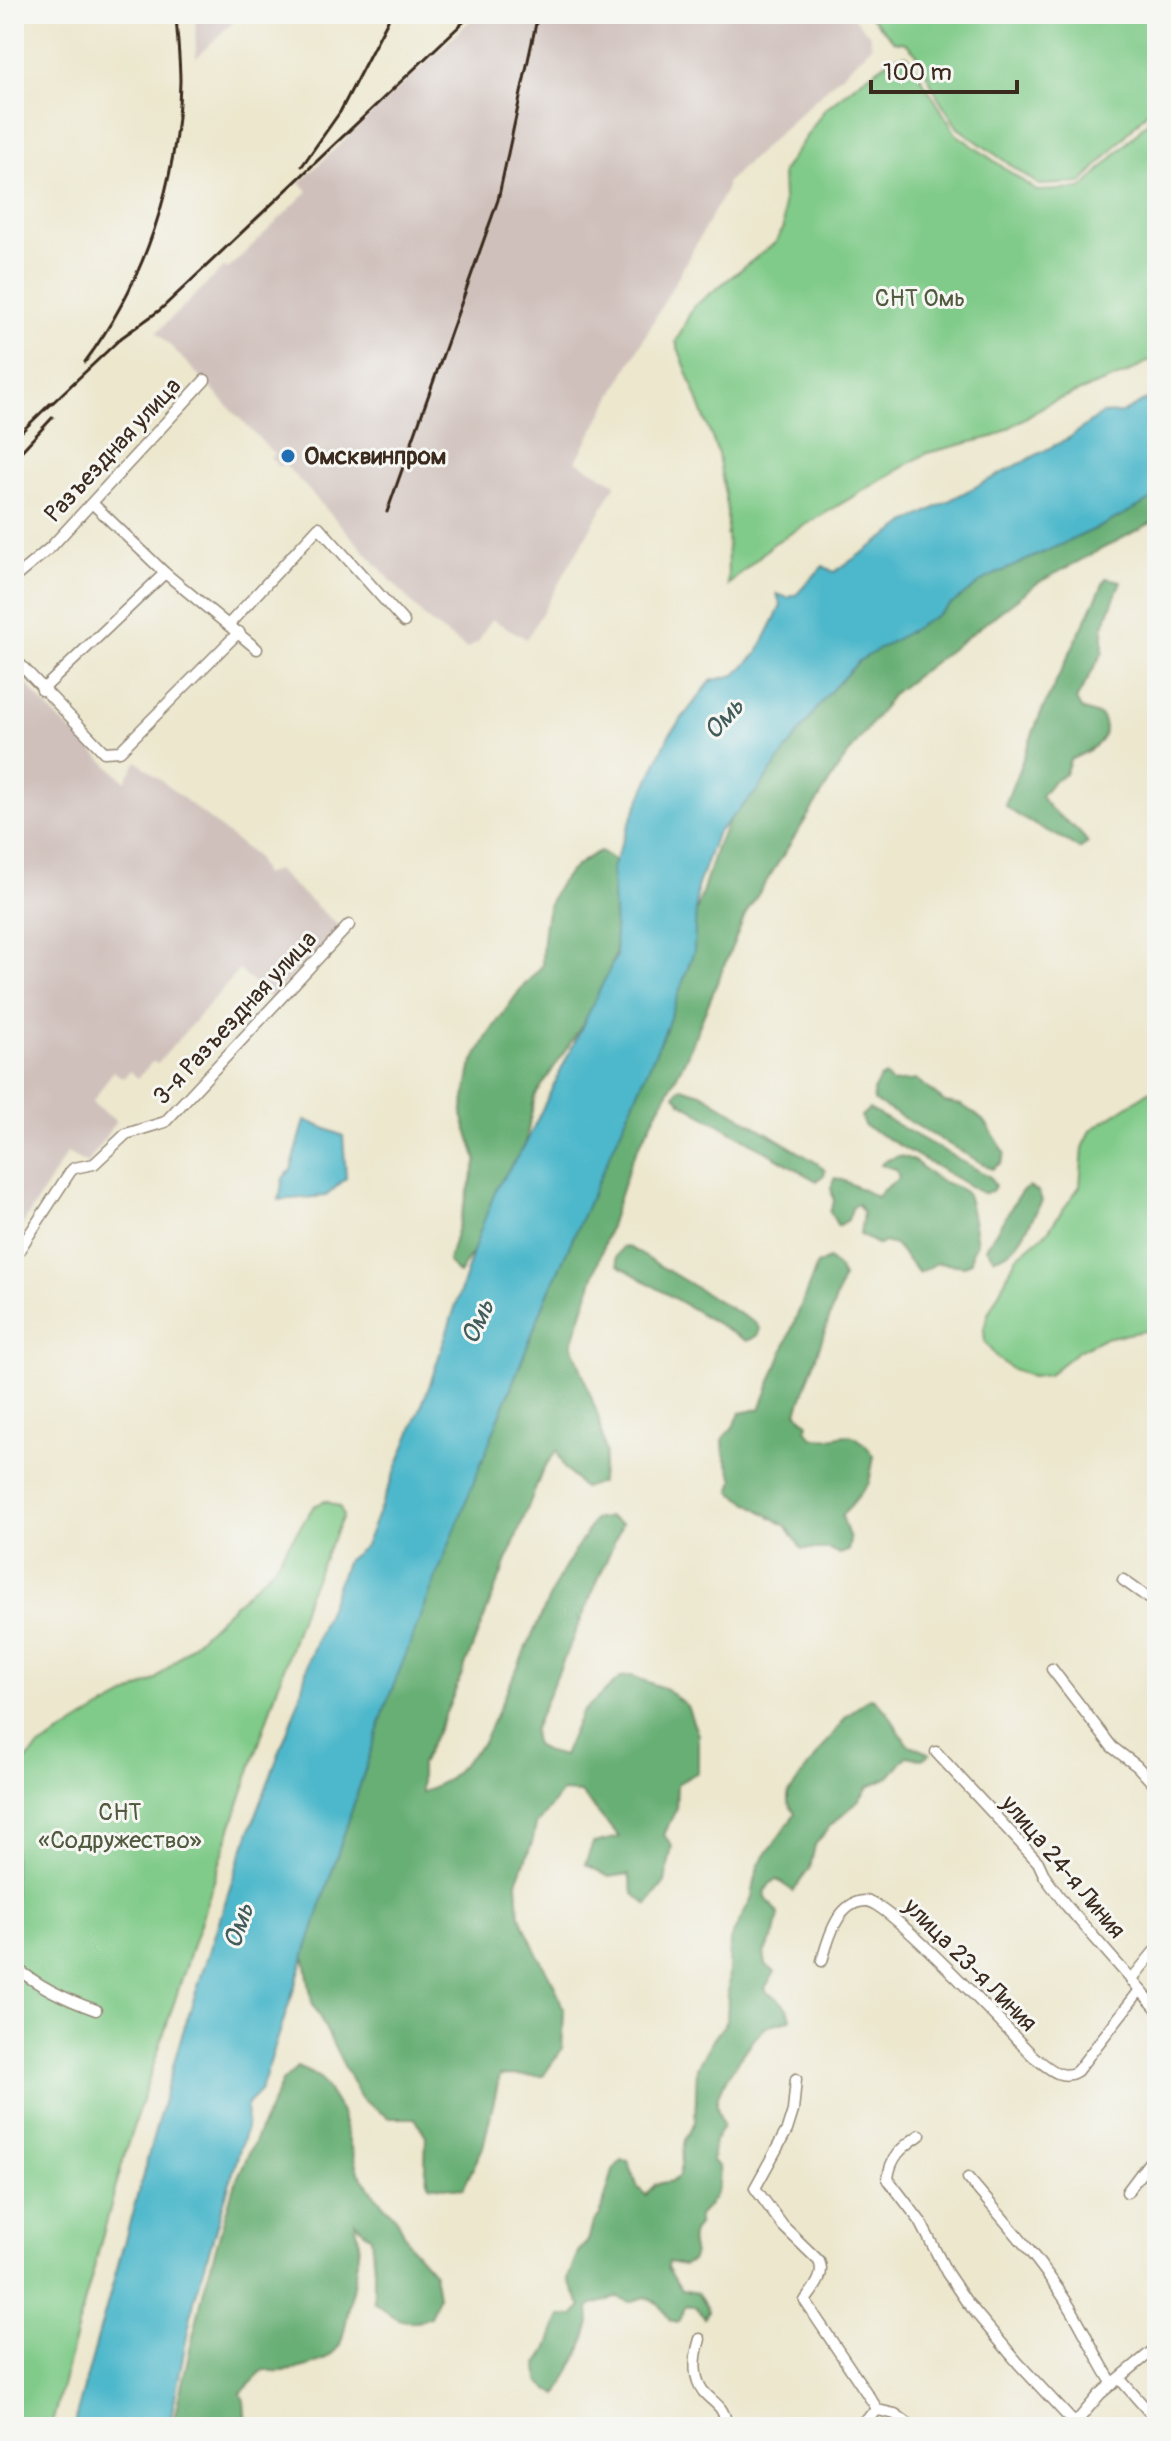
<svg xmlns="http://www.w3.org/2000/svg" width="1171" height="2441" viewBox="0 0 1171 2441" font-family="Pangolin,sans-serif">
  <rect width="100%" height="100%" fill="#f6f6f2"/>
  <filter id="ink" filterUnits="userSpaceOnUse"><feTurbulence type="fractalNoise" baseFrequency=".0125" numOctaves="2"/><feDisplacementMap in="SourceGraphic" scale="16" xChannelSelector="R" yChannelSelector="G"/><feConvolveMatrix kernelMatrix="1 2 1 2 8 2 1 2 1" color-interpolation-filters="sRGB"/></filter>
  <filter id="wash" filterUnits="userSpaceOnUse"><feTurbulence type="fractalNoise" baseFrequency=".006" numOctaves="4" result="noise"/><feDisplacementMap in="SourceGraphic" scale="32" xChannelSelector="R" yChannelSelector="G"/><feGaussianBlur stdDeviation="1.8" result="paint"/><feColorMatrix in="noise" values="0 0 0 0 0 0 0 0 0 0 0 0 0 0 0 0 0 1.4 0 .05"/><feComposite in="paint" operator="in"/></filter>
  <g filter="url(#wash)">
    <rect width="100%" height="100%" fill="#ece7cd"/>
    <g fill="#cfc0bb">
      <path d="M195 14H241L196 58Z"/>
      <path d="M477 14H850L869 34 872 46 726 183V190L576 461 616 484 527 639 491 619 478 642 467 649 427 620 306 487 284 464 279 467 270 458 274 454 157 332 224 267 228 269 308 191 300 182Z"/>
      <path d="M14 670 55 716 125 781 137 761 256 857 264 875 276 870 340 927 271 999 239 970 158 1063 152 1062 138 1078 130 1071 123 1078 113 1071 92 1103 116 1121 87 1164 67 1153 14 1238Z"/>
    </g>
    <g fill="#80cb89" stroke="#5e7a54" stroke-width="2">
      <path d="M868 14H1157V101L1082 183 1039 185 958 128 938 97 916 53 906 43 894 41Z"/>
      <path d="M907 55 956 134 1037 191 1082 189 1157 112V356L1128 373 1049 403 996 436 927 453 773 544 728 585 727 506 718 454 676 342 693 307 776 242 784 227 782 172 825 109 861 80 895 57Z"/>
      <path d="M1157 1083V1329L1104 1338 1078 1351 1048 1375 1032 1377 1010 1368 996 1357 985 1342 984 1329 988 1314 1017 1257 1047 1232 1080 1186 1083 1148 1091 1130 1152 1090Z"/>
      <path d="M325 1501 340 1507 343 1516 308 1594 126 2149 51 2427H14V1773L38 1748 99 1710 155 1680 271 1570 314 1506Z"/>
    </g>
    <g fill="#68af75" stroke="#526c4a" stroke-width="2">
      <path d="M1157 489V520L1039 582 894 693 839 767 745 915 686 1058 631 1161 572 1344 598 1416 606 1453 600 1483 583 1488 564 1468 557 1451 544 1467 449 1706 421 1764V1793L447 1780 483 1743 557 1581 594 1520 609 1517 622 1524 533 1731 535 1745 544 1751 563 1756 581 1713 621 1677 632 1676 666 1689 687 1706 698 1735V1772L677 1784 676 1809 664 1835 672 1846 665 1882 647 1905 633 1893 629 1874 609 1877 585 1864 593 1843 619 1837 581 1793 562 1792 536 1825 532 1843 517 1882 519 1914 537 1954 554 1984 564 2011 562 2049 543 2076 500 2075 483 2147 463 2189 429 2185 425 2165 426 2136 415 2118H389L361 2099 312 2002 300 1929 314 1869 677 974 716 848 740 797 848 663 959 587Z"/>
      <path d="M1106 578 1121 581 1103 627V652L1076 700 1081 709 1101 716C1115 740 1089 751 1070 760L1065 774 1052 782 1041 796C1051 816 1076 823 1088 843L1079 849C1057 832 1024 824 1005 805L1040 715Z"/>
      <path d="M600 851 620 864 624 925 603 994 535 1096 521 1164 498 1210 459 1274 448 1262 477 1160 462 1115 471 1067 488 1035 520 990 542 966C542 913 549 876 600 851Z"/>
      <path d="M885 1076 892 1083 917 1080 945 1102 961 1105 974 1113 986 1123 1005 1153 1002 1162 992 1169 874 1101 873 1091 880 1078Z"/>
      <path d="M681 1087 701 1093 817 1163 825 1170 824 1175 817 1181 682 1103 675 1095Z"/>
      <path d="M869 1109 990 1177 995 1186 992 1191 984 1194 864 1125 861 1116Z"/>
      <path d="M899 1156C921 1160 921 1170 937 1179 945 1184 959 1186 966 1193 969 1196 976 1235 977 1243L972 1252 971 1262 965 1266 937 1263 919 1273 895 1245 884 1242 879 1245 860 1235 863 1213 858 1204 853 1206 848 1220 838 1226 830 1212 834 1202 831 1187 835 1178C847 1180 865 1192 877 1197L883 1190 899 1178 896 1169 881 1165 884 1161Z"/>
      <path d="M1029 1187 1038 1192 1042 1201C1029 1222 1020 1253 994 1258L986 1248 1021 1192Z"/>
      <path d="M623 1247 630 1248 755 1323 760 1329 757 1336 747 1341 618 1265 616 1257Z"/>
      <path d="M828 1259 839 1268 843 1278 797 1412 808 1424 806 1429 812 1437C843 1445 847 1418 874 1456L869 1483 842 1516 850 1540 848 1551 839 1554 830 1549H802L787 1527 734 1494 731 1490 734 1479 724 1454 723 1438 733 1427 740 1413 760 1409 817 1265Z"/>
      <path d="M869 1698 874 1699 887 1712 907 1744 930 1754 922 1759 907 1756 889 1777 868 1787 859 1800 830 1826 815 1845 810 1868 793 1891 777 1880C769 1882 764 1890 766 1898L779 1915 775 1934 764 1953 766 1965 775 1972 765 1988 767 1992C777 1997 789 2007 791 2018 784 2024 776 2022 768 2026 756 2032 722 2083 718 2096 714 2107 721 2116 723 2126L714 2142 712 2161 719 2167C722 2190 713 2201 699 2216L698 2225C688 2236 692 2244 694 2257L692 2261 683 2265 668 2262 667 2267 681 2290 697 2293 708 2310 705 2318 695 2307 686 2305 678 2322 670 2320 659 2304 646 2297 629 2302 618 2297C608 2302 597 2302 589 2308L590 2323 582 2347 558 2395 539 2382 538 2364C550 2351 552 2332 560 2316H573L582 2307 568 2279 578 2252 588 2241 593 2223 600 2215 613 2171 621 2160 628 2161 638 2188 646 2195 655 2184 673 2181 679 2176 685 2140 695 2122 697 2067 711 2042 727 2021 730 1940 752 1897 758 1866 795 1814 788 1802V1794L846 1717Z"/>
      <path d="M298 2067 320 2078 340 2110 357 2169 375 2195 397 2219 411 2247 434 2273 438 2296 430 2317C405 2327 394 2319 374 2302V2270L371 2237 355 2222C356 2228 359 2234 359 2241 359 2254 345 2338 339 2346 325 2366 286 2374 264 2370L241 2393 244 2401 246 2427H172L204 2289 234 2185 282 2082Z"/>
    </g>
    <g fill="#4eb8cb" stroke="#447174" stroke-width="2">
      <path d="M1157 394V497L1102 526 985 579 937 615 859 661 827 695 756 792 716 834 697 888 694 951 666 1029 547 1296 386 1705 261 2090 247 2104 246 2129 194 2301 169 2427H73L180 2041 238 1863 299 1700 309 1659 347 1560 365 1546 429 1387 481 1228 497 1187 525 1145 616 956 612 868 630 822 669 735 711 681 735 675 757 654 781 606 777 594 788 598 797 594 823 566 834 572 908 522 1069 438 1101 414 1122 413Z"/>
      <path d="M305 1120 343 1136 346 1178 326 1196 279 1200 283 1178 291 1170Z"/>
    </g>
  </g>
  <g filter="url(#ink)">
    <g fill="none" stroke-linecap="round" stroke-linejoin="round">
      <g stroke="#948876" stroke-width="13">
        <g id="minor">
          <path d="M93 504 165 573 257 649"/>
          <path d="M14 578 51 547 205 380"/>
          <path d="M229 624 319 527 404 622"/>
          <path d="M14 658 104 752 120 751 239 632"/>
          <path d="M42 690 165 573"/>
          <path d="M14 1258 70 1172 74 1168 94 1164 126 1134 165 1122 349 925"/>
          <path d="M1123 1580 1157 1604"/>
          <path d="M1052 1669 1112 1747 1137 1766 1157 1788"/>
          <path d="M936 1752 1038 1862 1045 1877 1065 1904 1157 2009"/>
          <path d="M822 1961C828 1940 837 1902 865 1901 888 1900 1010 2033 1034 2057 1047 2066 1061 2082 1077 2071L1140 1990"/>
          <path d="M14 1966C38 1986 67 2000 96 2010"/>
          <path d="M1131 1980 1157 1948"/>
          <path d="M796 2079 793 2111 787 2130 755 2188 783 2226 819 2261C826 2276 813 2289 805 2301L878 2410 895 2414 913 2427"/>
          <path d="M920 2135C902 2147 890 2157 888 2179L920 2221 947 2273 966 2301 1019 2364 1075 2424"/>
          <path d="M968 2178C1004 2220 1042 2262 1071 2309 1086 2333 1097 2360 1113 2384"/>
          <path d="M1127 2192 1157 2152"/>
          <path d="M700 2339C695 2355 692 2376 703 2391 713 2403 723 2405 726 2422L743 2427"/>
          <path d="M1120 2379 1157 2421"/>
          <path d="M856 2427 878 2410"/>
          <path d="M1072 2427 1100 2394 1157 2347"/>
        </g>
      </g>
      <use href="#minor" stroke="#fff" stroke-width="10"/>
      <g stroke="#3b2a1e" stroke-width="3">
        <path d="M302 166 340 112 391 14"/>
        <path d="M85 362C145 281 178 182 180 81 180 59 177 36 176 14"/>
        <path d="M45 410 121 338 160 310 472 14"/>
        <path d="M14 439 52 402"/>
        <path d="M14 459 53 417"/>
        <path d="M387 512 498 200 538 14"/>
      </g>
    </g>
  </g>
  <circle fill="#1f6fb2" stroke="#f6f6f2" stroke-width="3" cx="288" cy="456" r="8"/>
  <g text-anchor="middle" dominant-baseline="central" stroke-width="6" stroke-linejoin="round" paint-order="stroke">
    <g font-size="24" fill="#505a3e" stroke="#f6f6f2">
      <text x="920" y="298">СНТ Омь</text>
      <text x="120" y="1812">СНТ<tspan x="120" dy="28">«Содружество»</tspan></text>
    </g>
    <g font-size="24" fill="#3b2a1e" stroke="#f6f6f2">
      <text transform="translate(113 450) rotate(-47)">Разъездная улица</text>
      <text transform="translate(235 1018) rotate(-47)">3-я Разъездная улица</text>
      <text transform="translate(1063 1867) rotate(50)">улица 24-я Линия</text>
      <text transform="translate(970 1965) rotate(45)">улица 23-я Линия</text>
    </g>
    <g font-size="24" font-weight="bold" fill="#3b2a1e" stroke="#f6f6f2" text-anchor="start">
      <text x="304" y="456">Омсквинпром</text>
    </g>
    <g font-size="26" font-style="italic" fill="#425c5b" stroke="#f6f6f2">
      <text transform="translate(724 719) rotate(-48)">Омь</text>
      <text transform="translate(478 1322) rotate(-66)">Омь</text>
      <text transform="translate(239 1926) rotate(-71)">Омь</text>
    </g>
  </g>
  <rect width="1171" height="2441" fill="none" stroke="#f6f6f2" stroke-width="48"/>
  <path d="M871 80v12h146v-12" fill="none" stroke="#3b2a1e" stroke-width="4"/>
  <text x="883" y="80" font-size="24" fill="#3b2a1e" stroke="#f6f6f2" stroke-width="6" paint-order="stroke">100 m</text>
</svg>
